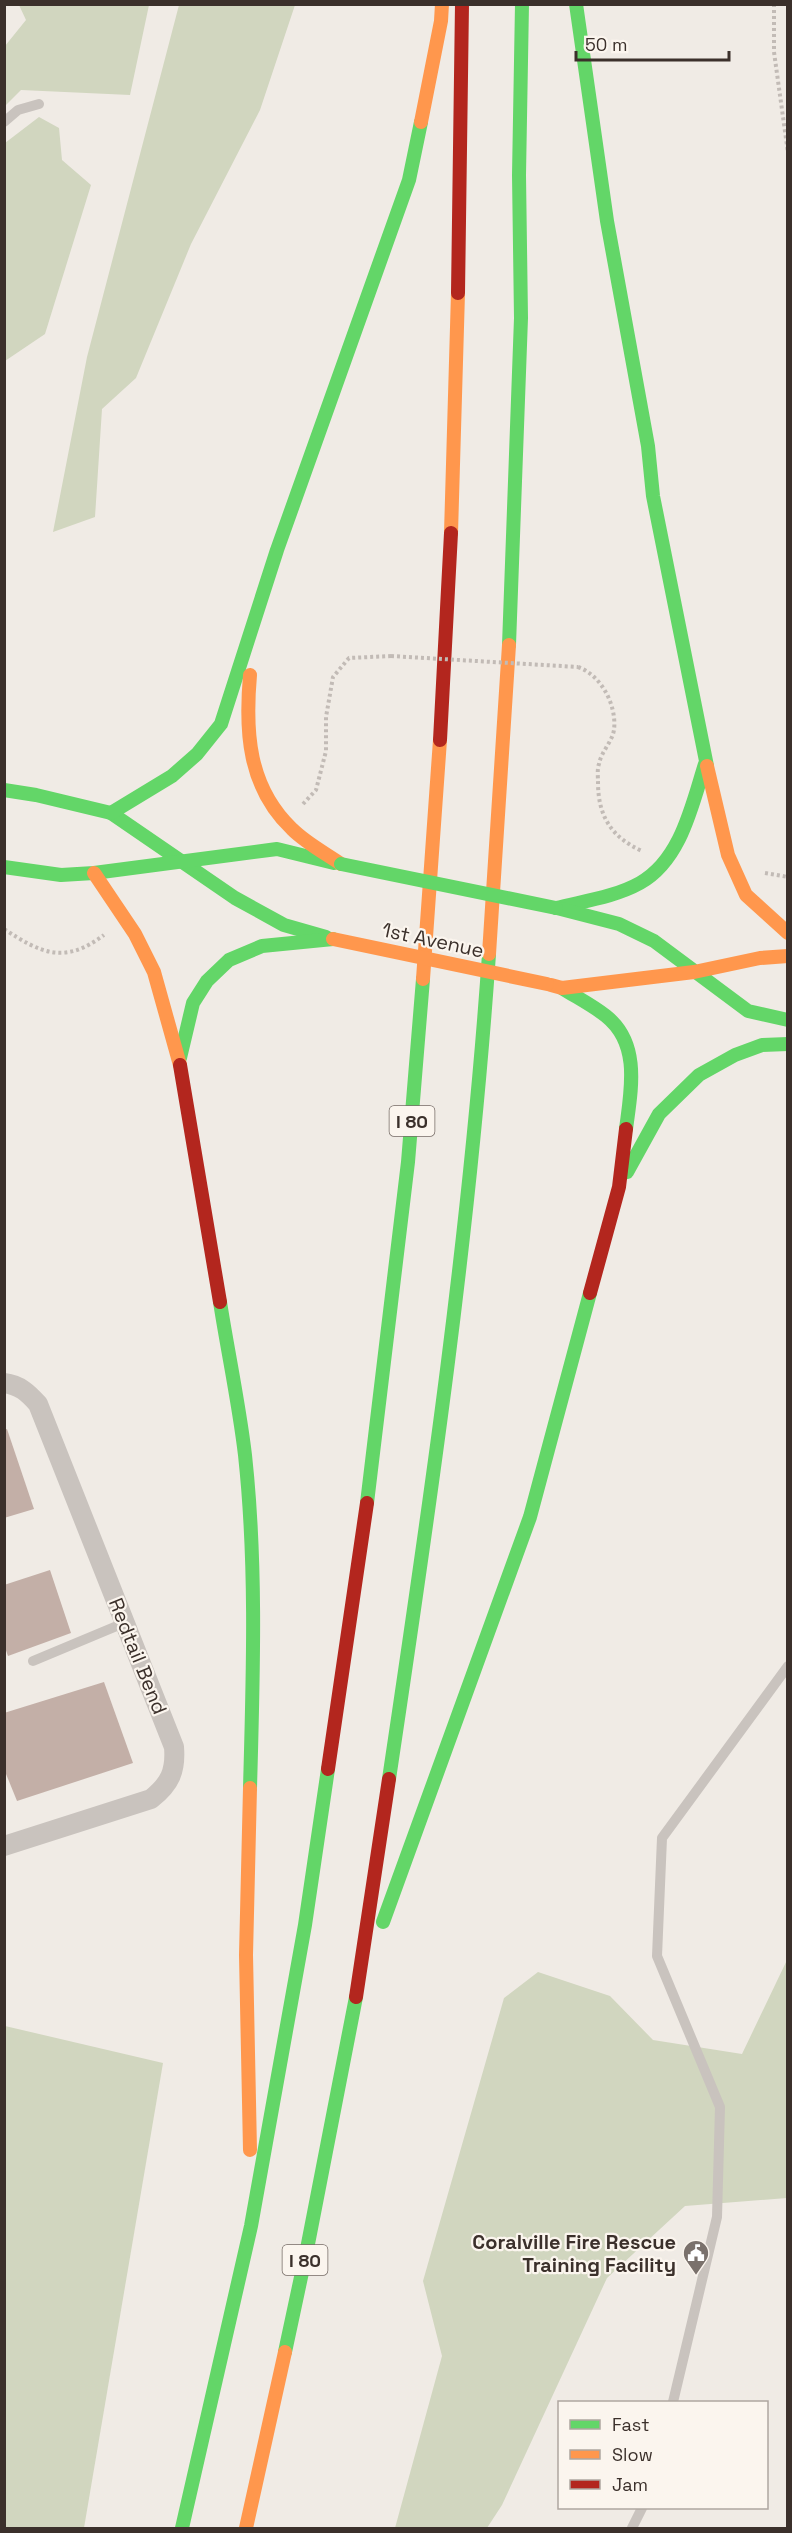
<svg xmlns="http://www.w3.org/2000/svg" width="792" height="2533" viewBox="0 0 792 2533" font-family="'Space Grotesk',sans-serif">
  <rect width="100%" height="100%" fill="#f0ebe5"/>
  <g fill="#d1d6bf">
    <path d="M19 5H149L130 95 21 90 5 106V46L26 20Z"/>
    <path d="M179 5H295L260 110 191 244 136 378 102 409 95 517 53 532 87 357Z"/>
    <path d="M39 117 59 128 62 160 91 185 45 334 5 361V143Z"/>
    <path d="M787 1960V2198L685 2206 607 2278 502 2505 487 2528H395L442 2356 423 2281 504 1998 538 1972 610 1996 653 2040 742 2054Z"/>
    <path d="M5 2026 163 2063 84 2528H5Z"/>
  </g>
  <g fill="#c3afa7">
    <path d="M7 1429 34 1509 4 1518V1430Z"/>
    <path d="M50 1570 71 1633 8 1656 4 1645V1585Z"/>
    <path d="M104 1682 133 1763 17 1801 4 1769V1713Z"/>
  </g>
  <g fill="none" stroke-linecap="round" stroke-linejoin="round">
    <g stroke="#c2bbb6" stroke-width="4" stroke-dasharray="3 3" stroke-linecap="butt">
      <path d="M774 4V52L788 153"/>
      <path d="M578 667C601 675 617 705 614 730 612 742 601 752 599 764 597 769 598 777 598 782 598 816 611 837 642 851"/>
      <path d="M303 804 316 790 326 751V717L333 677 349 658 391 656"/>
      <path d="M765 873 788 877"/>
      <path d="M4 929C41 953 64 965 104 935"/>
    </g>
    <g stroke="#c9c3be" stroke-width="10">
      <path d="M4 122 18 110 39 104"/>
      <path d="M33 1661 124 1623"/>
      <path d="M673 2402 717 2217 720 2107 657 1956 662 1838 788 1666"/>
      <path d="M632 2528 642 2508"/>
    </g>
    <path stroke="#c9c3be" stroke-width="20" d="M4 1383C20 1385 28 1393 38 1404L174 1747C176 1771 170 1784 151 1799L4 1846"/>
    <g stroke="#63d668" stroke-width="14">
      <path d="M576 4 607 221 648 446 653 496 707 766"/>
      <path d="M509 645 521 318 519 175 522 4"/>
      <path d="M4 790 36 795 111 813 235 898 284 925 326 937"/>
      <path d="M111 813 172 776 197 754 221 724 277 550 409 180 421 122"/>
      <path d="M4 867 61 875 94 873 277 849 334 863"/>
      <path d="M556 908C584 901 615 897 640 883 681 860 692 805 705 764"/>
      <path d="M557 908 619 924 654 941 748 1011 788 1020"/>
      <path d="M562 988C576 997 592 1005 606 1016 641 1044 631 1090 626 1129"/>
      <path d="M180 1058 193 1003 207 981 229 960 262 946 333 939"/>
      <path d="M627 1172 659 1114 699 1075 735 1055 762 1045 788 1044"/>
      <path d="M220 1302C228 1353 239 1404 245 1455 257 1566 253 1678 250 1788"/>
      <path d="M367 1503 408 1162 423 979"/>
      <path d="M389 1779C430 1505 470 1231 489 954"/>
      <path d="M383 1922 530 1517 590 1293"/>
      <path d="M285 2352 307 2249 356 1997"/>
      <path d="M182 2528 251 2226 305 1925 328 1769"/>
    </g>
    <g stroke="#ff974d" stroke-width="14">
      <path d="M421 122 441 21 442 4"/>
      <path d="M451 533 458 293"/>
      <path d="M250 675C245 732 248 787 292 829 306 843 325 853 341 864"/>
      <path d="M707 766 728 855 746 895 788 933"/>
      <path d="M94 873 135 934 154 972 180 1065"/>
      <path d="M489 954 509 645"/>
      <path d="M423 979 440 740"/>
      <path d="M551 985 562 988 694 972 760 958 788 956"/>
      <path d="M250 2150 246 1955 250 1788"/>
      <path d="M246 2528 285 2352"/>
    </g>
    <g stroke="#b3261e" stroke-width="14">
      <path d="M458 293 462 4"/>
      <path d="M440 740 451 533"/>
      <path d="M180 1065 220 1302"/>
      <path d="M590 1293 619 1187 626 1129"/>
      <path d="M328 1769 367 1503"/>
      <path d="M356 1997 389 1779"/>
    </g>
    <path stroke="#c2bbb6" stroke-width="4" stroke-dasharray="3 3" stroke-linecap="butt" d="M391 656 578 667"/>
    <path stroke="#63d668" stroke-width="14" d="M341 864 556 908"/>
    <path stroke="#ff974d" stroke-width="14" d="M333 939 547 984"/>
  </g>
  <defs>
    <g id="civic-pin" transform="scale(1.35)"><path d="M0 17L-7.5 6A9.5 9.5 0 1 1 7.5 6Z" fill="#7a716c" stroke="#fbf5ee"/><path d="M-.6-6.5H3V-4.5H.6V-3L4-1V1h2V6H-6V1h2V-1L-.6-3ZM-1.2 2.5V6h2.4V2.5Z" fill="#fff"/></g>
  </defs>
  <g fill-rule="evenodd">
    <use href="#civic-pin" x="696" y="2253"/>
  </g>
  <g text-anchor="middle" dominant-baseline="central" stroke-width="4.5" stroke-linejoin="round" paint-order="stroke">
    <g fill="#fbf5ee" stroke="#756b66" stroke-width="1.5">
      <rect x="389.5" y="1106" width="45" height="30" rx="4.5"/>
      <rect x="282.5" y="2245" width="45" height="30" rx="4.5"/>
    </g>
    <g font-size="18" font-weight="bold" fill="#3b302b">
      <text x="412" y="1121">I 80</text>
      <text x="305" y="2260">I 80</text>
    </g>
    <g font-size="20" fill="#3b302b" stroke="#fbf5ee">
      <text transform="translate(433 940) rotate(12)">1st Avenue</text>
      <text transform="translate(138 1656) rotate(68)">Redtail Bend</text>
    </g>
    <g font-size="20" font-weight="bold" fill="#3b302b" stroke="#fbf5ee" text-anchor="end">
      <text x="676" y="2242">Coralville Fire Rescue<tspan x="676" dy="23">Training Facility</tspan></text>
    </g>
  </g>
  <rect width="792" height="2533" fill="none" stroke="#3b302b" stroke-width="12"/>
  <rect x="558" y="2401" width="210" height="108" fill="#fbf5ee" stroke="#aea6a0" stroke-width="1.5"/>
  <rect x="570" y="2420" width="30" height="9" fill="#63d668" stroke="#aea6a0" stroke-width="1.5"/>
  <text x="612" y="2431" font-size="18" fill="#3b302b">Fast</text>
  <rect x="570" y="2450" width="30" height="9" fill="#ff974d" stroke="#aea6a0" stroke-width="1.5"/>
  <text x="612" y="2461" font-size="18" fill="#3b302b">Slow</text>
  <rect x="570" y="2480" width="30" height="9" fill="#b3261e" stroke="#aea6a0" stroke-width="1.5"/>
  <text x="612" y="2491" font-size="18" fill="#3b302b">Jam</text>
  <path d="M576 51v9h153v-9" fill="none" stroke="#3b302b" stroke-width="3"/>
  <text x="585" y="51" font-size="18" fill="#3b302b" stroke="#fbf5ee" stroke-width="4.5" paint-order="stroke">50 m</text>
</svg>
